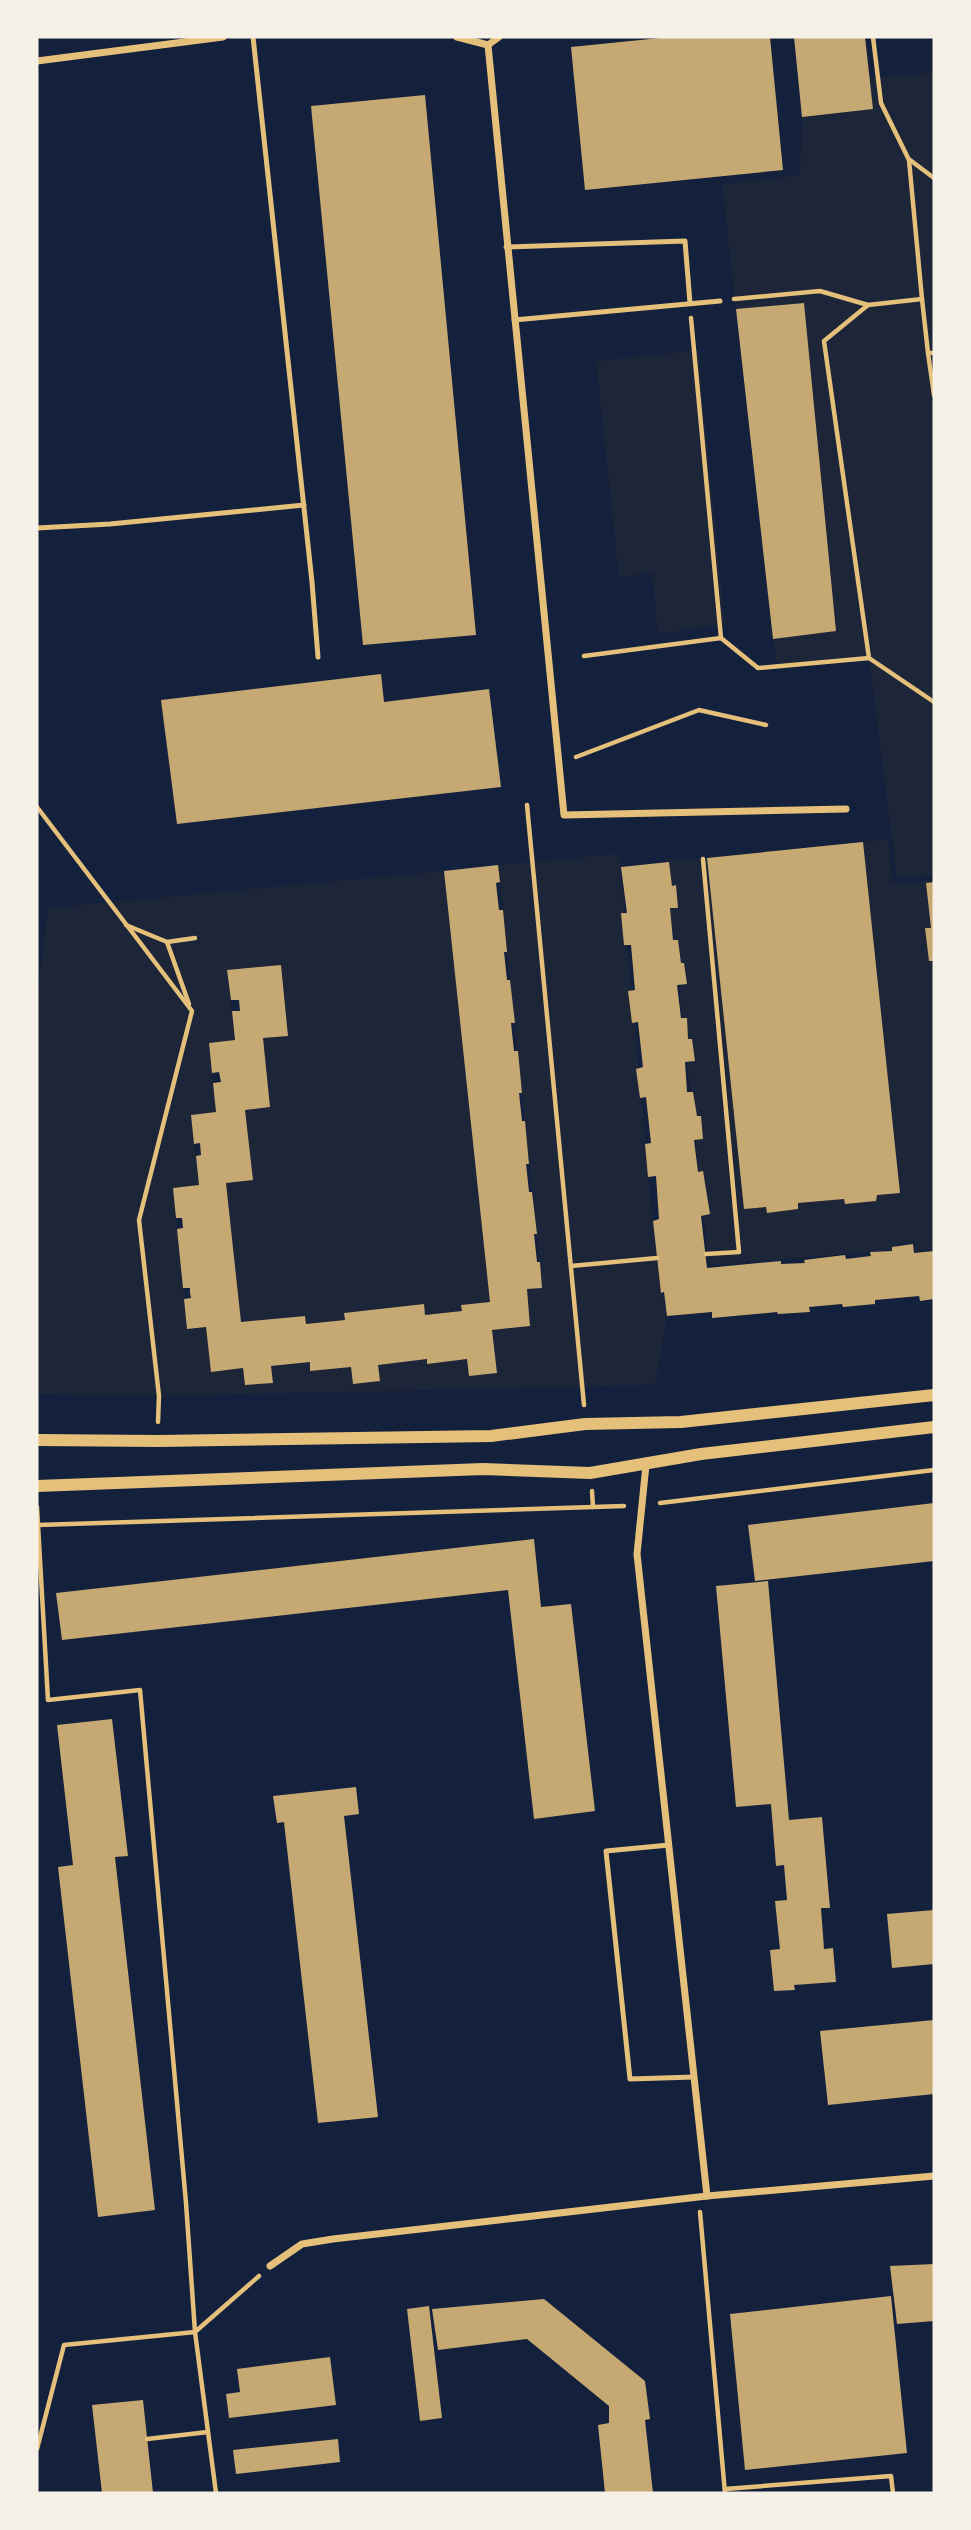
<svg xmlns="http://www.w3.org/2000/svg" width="971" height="2530" viewBox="0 0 971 2530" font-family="Arial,sans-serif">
  <rect width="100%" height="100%" fill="#14213d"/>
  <g fill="#1d2539">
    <path d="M934 72V875L897 878 869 659 777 666 773 639 836 630 804 303 736 309 722 184 800 175 802 117 872 109 870 78Z"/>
    <path d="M698 350 725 624 658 634 652 573 619 577 596 361Z"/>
    <path d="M888 839 892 883 929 881 934 935V1250L915 1251 914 1242 895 1244V1250L709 1265 665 858 703 859Z"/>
    <path d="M619 854 656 1259 667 1316 655 1385 159 1396 37 1394V996L48 908 444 871 490 1302 462 1305V1311L425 1315 423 1304 344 1313 345 1320 306 1324 305 1316 241 1322 226 1183 245 1110 270 1107 263 1038 288 1035 281 965 227 971 235 1040 209 1043 216 1112 191 1115 199 1185 173 1189 187 1329 206 1327 212 1372 254 1367 257 1384 272 1382 271 1366 310 1362 311 1371 361 1366 363 1383 380 1381 378 1365 427 1359 428 1364 477 1358 479 1375 497 1373 492 1330 530 1326 527 1289 542 1287 498 865Z"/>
  </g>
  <g fill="#c6a872">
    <path d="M670 37H770L783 170 585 190 571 47Z"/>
    <path d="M794 37H865L873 109 802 117Z"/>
    <path d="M425 95 476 635 363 645 311 106Z"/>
    <path d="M804 303 836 631 773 639 736 309Z"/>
    <path d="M381 674 384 702 489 689 501 787 177 824 161 700Z"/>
    <path d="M863 842 900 1193 877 1195 876 1201 845 1204 844 1199 798 1203V1209L767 1213 766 1207 744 1209 707 858Z"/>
    <path d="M669 862 672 886 676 885 678 908H670L673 940H678L681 963H684L687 984 677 985 681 1018H687L688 1039H692L695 1061 685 1062 687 1092H693L697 1116H701L703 1139 694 1140 698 1172 703 1171 710 1214 701 1216 707 1268 781 1261V1264L805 1263 804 1260 845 1255 846 1259 871 1256 870 1252 892 1251V1247L913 1244 914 1253 934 1251V1299L920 1301 919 1296 875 1300V1304L843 1307 842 1304 809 1307 810 1312 778 1314 777 1312 712 1318V1312L667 1316 664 1292 661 1293 653 1221 659 1219 656 1176 648 1177 645 1144 651 1143 646 1097 640 1098 636 1069 643 1067 638 1022 632 1023 628 991 635 990 631 945H624L621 913H627L621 867Z"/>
    <path d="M498 865 500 882 496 883 499 910H503L507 952H504L507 980H510L515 1023H511L514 1051H518L522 1093H519L522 1121H525L529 1164H526L529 1192H532L537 1234H534L537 1262H540L542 1288 527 1289 530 1326 492 1330 497 1373 469 1376 467 1359 427 1364V1359L378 1365 380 1381 353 1384 351 1367 310 1371V1362L271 1366 273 1383 245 1385 243 1368 211 1372 206 1327 187 1329 184 1299 191 1298 190 1293V1288H183L177 1229 183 1228 182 1218H176L173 1188 199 1185 196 1156 201 1155 200 1143 194 1144 191 1115 216 1112 213 1083 221 1082 219 1072 212 1073 209 1043 235 1040 232 1011H240L239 1000H231L227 970 281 965 288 1036 263 1038 270 1107 245 1110 253 1180 226 1183 241 1322 305 1316 306 1324 345 1320 344 1313 424 1304 425 1315 462 1311 461 1305 490 1302 444 871Z"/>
    <path d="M934 882V961H929L925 928H931L926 883Z"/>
    <path d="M934 1503V1561L755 1581 748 1525Z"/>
    <path d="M534 1539 541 1607 571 1604 595 1811 534 1819 508 1590 62 1640 56 1593Z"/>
    <path d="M768 1581 789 1820 822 1817 830 1908H821L824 1949 833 1948 836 1982 794 1985 795 1990 774 1991 770 1950 780 1949 775 1901 787 1900 784 1865 776 1866 771 1804 736 1807 716 1586Z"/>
    <path d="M112 1719 128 1856 115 1857 155 2210 98 2217 58 1867 73 1865 57 1725Z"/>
    <path d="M356 1787 359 1814 344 1816 378 2117 318 2123 284 1822 277 1823 273 1796Z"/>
    <path d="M934 1910V1964L892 1968 887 1914Z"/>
    <path d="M934 2020V2094L828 2105 820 2031Z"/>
    <path d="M934 2264V2321L897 2324 890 2266Z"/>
    <path d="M891 2296 907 2453 745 2470 730 2314Z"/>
    <path d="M544 2299 645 2381 650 2419 645 2420 653 2493H605L598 2425 609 2423V2406L527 2339 438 2350 432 2309Z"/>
    <path d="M429 2306 442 2418 420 2421 407 2309Z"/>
    <path d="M330 2357 336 2405 229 2418 226 2394 240 2392 237 2369Z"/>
    <path d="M143 2400 153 2493H102L92 2405Z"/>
    <path d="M338 2439 340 2462 236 2474 233 2450Z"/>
  </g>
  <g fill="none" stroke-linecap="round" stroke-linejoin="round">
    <g stroke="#e5c07b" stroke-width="4.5">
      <path d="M873 37 881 103 909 160 922 299"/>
      <path d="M910 160 934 178"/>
      <path d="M734 299 820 291 868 305 824 341 869 658"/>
      <path d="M868 305 922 299 928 353"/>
      <path d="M691 318 721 638 758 668 869 658 934 702"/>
      <path d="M934 353H928L934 395"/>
      <path d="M584 656 721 638"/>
      <path d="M576 757 699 710 766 725"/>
      <path d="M527 805 584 1405"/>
      <path d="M37 807 192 1011 139 1220 159 1396 158 1422"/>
      <path d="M703 859 739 1252 706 1254"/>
      <path d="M126 925 167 942 189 1004"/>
      <path d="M167 942 195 938"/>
      <path d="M571 1266 657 1258"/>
      <path d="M592 1491 593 1507"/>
      <path d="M660 1503 934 1470"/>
      <path d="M37 1507 48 1700 140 1690 186 2203 195 2332 216 2493"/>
      <path d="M38 1525 624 1506"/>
      <path d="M700 2212 725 2493"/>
      <path d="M147 2439 208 2432"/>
      <path d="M37 2449 64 2345 195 2332 259 2276"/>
      <path d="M725 2489 891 2476 893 2493"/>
    </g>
    <g stroke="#e5c07b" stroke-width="5">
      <path d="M253 37 312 582 318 657"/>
      <path d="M506 247 685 241 690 303"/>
      <path d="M514 320 720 301"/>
      <path d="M37 528 110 524 304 505"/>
      <path d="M669 1845 606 1851 630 2079 694 2077"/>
    </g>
    <g stroke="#e5c07b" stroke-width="7">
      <path d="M457 37 488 45 499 37"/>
      <path d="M488 45 564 815 846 809"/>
      <path d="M37 61 223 37"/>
      <path d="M646 1465 637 1554 707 2196"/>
      <path d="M270 2266 302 2244 333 2239 707 2196 934 2176"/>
    </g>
    <g stroke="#e5c07b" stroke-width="12">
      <path d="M37 1440 158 1441 491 1436 585 1424 681 1422 934 1395"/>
      <path d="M37 1486 483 1469 590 1473 701 1454 934 1427"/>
    </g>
  </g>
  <rect width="971" height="2530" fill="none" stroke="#f6f1e7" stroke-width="77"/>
</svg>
